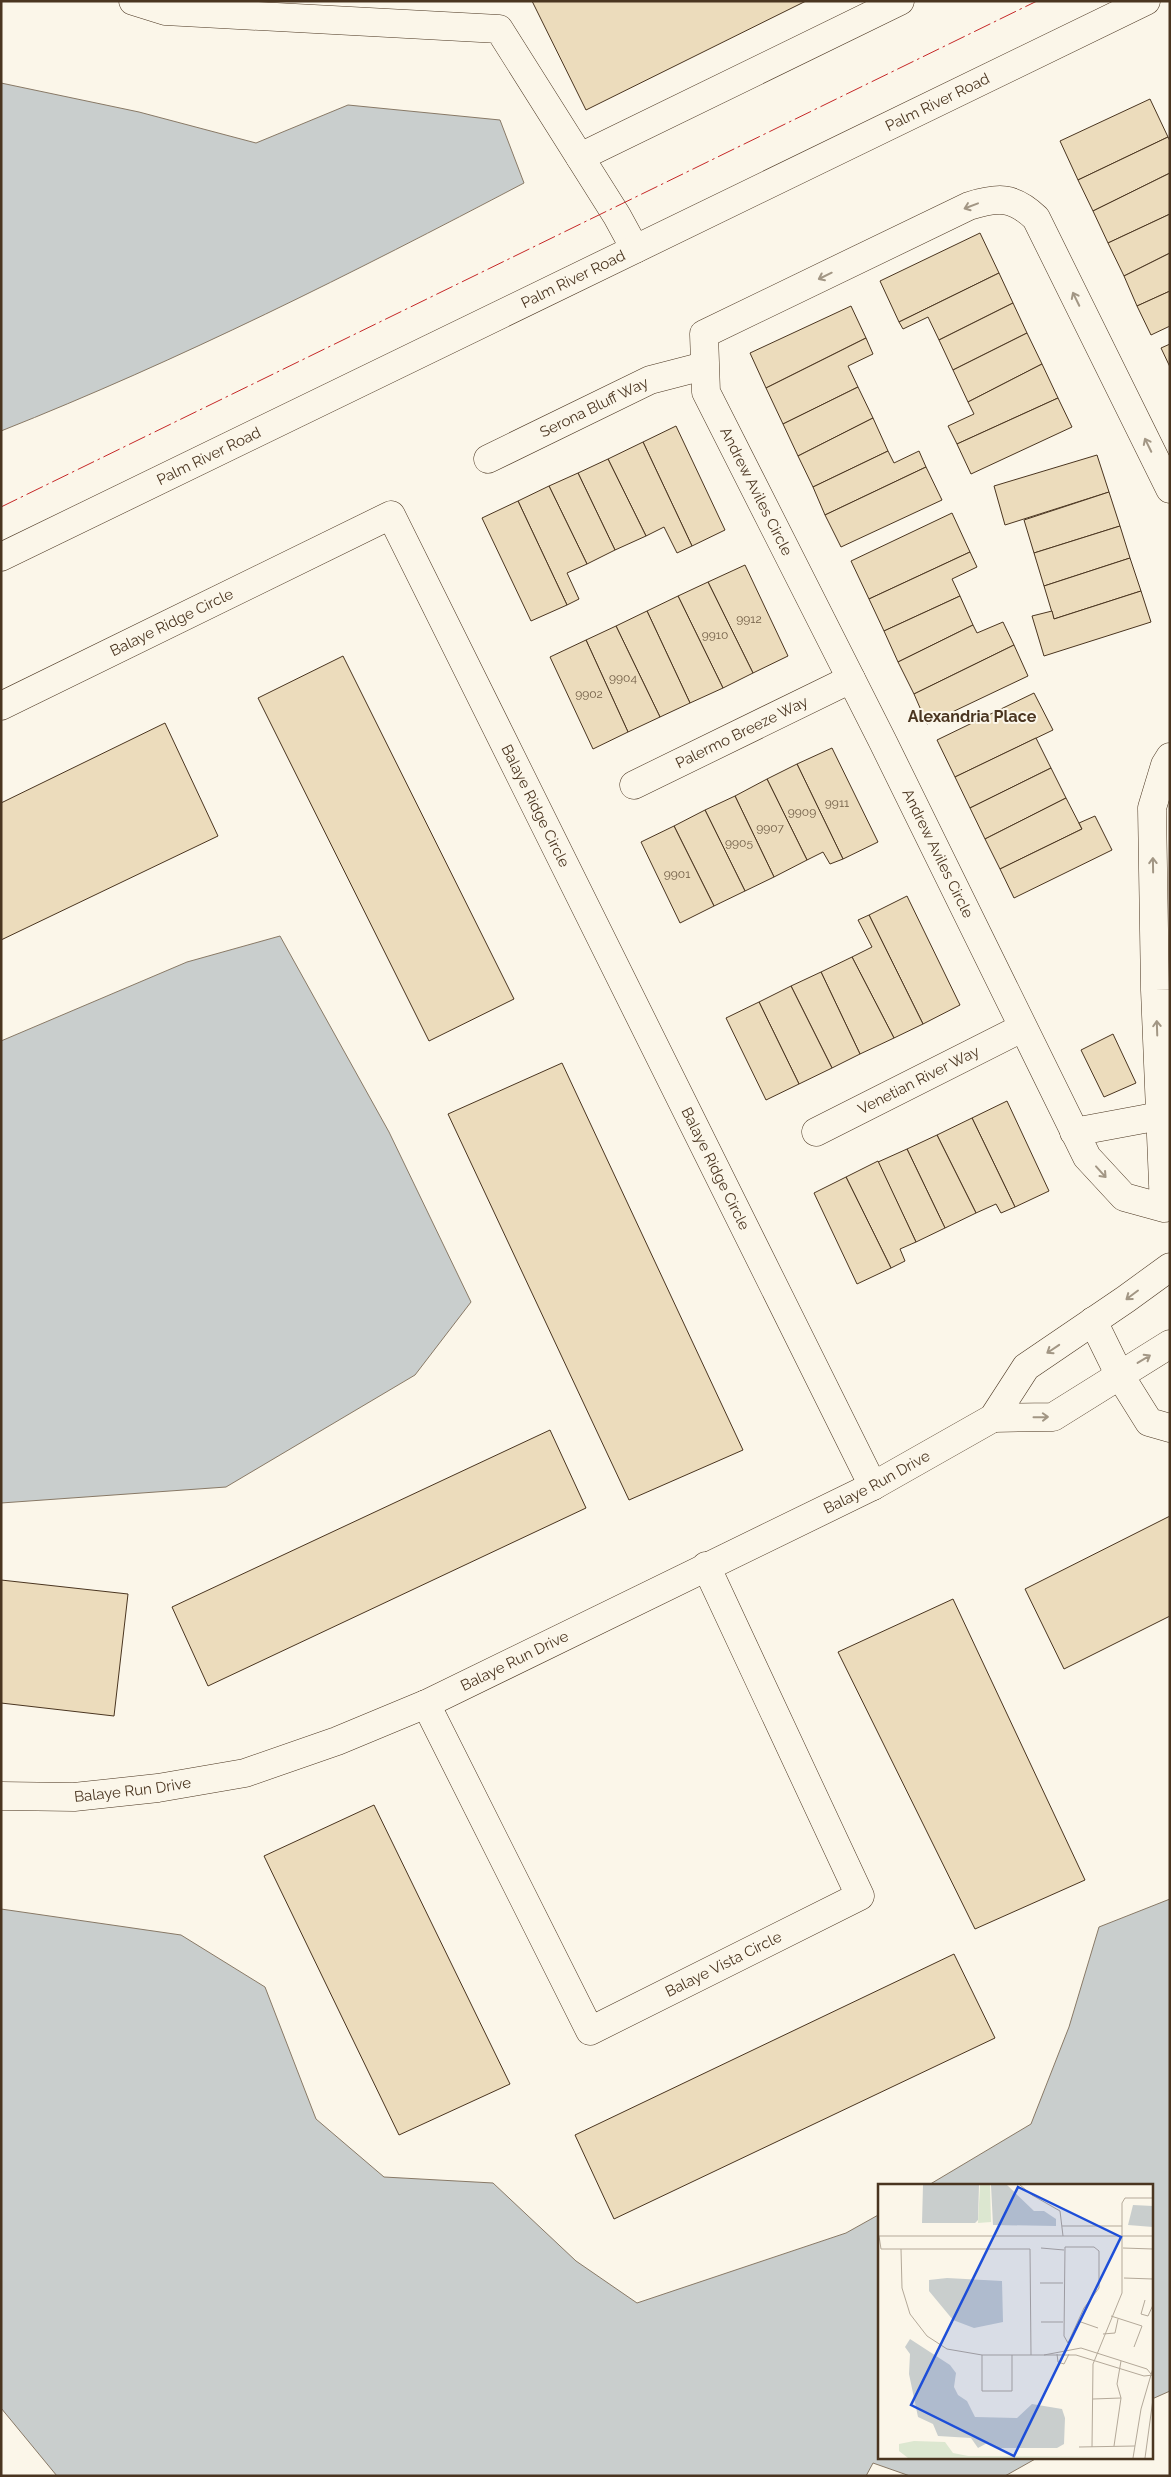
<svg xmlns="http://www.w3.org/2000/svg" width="1171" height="2477" viewBox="0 0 1171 2477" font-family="Raleway,sans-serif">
  <rect width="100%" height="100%" fill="#fbf6e9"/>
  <g fill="#c9cecd" stroke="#887966">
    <path d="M1 83 139 112 256 143 348 105 500 120 524 183C353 273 180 360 1 431Z"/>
    <path d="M280 936 389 1132 471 1302 415 1375 226 1487 1 1503V1041L187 962Z"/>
    <path d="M1170 1899V2391L1152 2399V2186H927L1031 2124 1069 2027 1099 1927Z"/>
    <path d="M1 1909 181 1935 265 1987 316 2119 384 2177 493 2183 576 2261 637 2303 846 2233 880 2214V2458H1037L1005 2476H910L873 2463 866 2476H57L1 2408Z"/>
  </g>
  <g fill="#ecdcbc" stroke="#4a3520">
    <path d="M532 1H806L586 110Z"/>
    <path d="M1150 99 1168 137 1078 180 1060 141Z"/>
    <path d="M1168 137 1170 141V173L1093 211 1078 180Z"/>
    <path d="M1170 173V214L1108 243 1093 211Z"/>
    <path d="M1170 214V253L1124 276 1108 243Z"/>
    <path d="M980 233 999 273 899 322 880 281Z"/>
    <path d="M1170 253V291L1137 306 1124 276Z"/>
    <path d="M999 273 1013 303 939 340 928 317 903 329 899 322Z"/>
    <path d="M1170 291V326L1151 335 1137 306Z"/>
    <path d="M1013 303 1027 333 953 370 939 340Z"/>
    <path d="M851 306 866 338 766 388 750 353Z"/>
    <path d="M1027 333 1042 364 968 402 953 370Z"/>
    <path d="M866 338 873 354 848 366 858 387 783 424 766 388Z"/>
    <path d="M1170 344V367L1161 348Z"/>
    <path d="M1042 364 1058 398 957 444 948 426 974 414 968 402Z"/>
    <path d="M858 387 873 418 798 456 783 424Z"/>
    <path d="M1058 398 1072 427 971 474 957 444Z"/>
    <path d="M873 418 888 451 813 487 798 456Z"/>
    <path d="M676 426 725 530 692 546 643 442Z"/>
    <path d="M643 442 692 546 677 553 664 527 646 536 608 459Z"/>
    <path d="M888 451 894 463 919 451 926 467 825 515 813 487Z"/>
    <path d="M1097 455 1109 492 1005 525 994 486Z"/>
    <path d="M608 459 646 536 615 550 578 473Z"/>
    <path d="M926 467 942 500 841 547 825 515Z"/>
    <path d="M578 473 615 550 587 564 549 486Z"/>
    <path d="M549 486 587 564 567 573 579 599 567 605 518 501Z"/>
    <path d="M1109 492 1120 526 1034 553 1024 520Z"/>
    <path d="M518 501 567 605 531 621 482 518Z"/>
    <path d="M952 513 970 552 869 599 851 561Z"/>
    <path d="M1120 526 1130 558 1044 586 1034 553Z"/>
    <path d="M970 552 977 567 952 579 960 596 884 631 869 599Z"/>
    <path d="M1130 558 1141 591 1054 619 1044 586Z"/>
    <path d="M745 565 788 656 753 673 708 582Z"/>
    <path d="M708 582 753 673 723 688 678 596Z"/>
    <path d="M1141 591 1151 622 1044 656 1032 616 1052 611 1054 619Z"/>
    <path d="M678 596 723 688 690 703 647 611Z"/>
    <path d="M960 596 973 625 898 662 884 631Z"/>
    <path d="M647 611 690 703 660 717 616 626Z"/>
    <path d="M1003 622 1014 645 914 694 898 662 973 625 977 633Z"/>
    <path d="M616 626 660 717 628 732 586 640Z"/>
    <path d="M586 640 628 732 593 749 550 657Z"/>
    <path d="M1014 645 1028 676 927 724 914 694Z"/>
    <path d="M343 656 514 999 429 1041 258 698Z"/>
    <path d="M1034 693 1053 730 955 777 937 740Z"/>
    <path d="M165 723 218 836 1 940V803Z"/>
    <path d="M1036 738 1051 768 970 808 955 777Z"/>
    <path d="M832 748 878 842 843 859 797 764Z"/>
    <path d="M797 764 843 859 830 864 823 852 807 860 767 779Z"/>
    <path d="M1051 768 1066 798 985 839 970 808Z"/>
    <path d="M767 779 807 860 774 877 735 796Z"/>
    <path d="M735 796 774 877 745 891 705 810Z"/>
    <path d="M1066 798 1082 829 1000 869 985 839Z"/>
    <path d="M705 810 745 891 714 906 674 826Z"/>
    <path d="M1095 816 1112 850 1014 898 1000 869 1082 829 1079 823Z"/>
    <path d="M674 826 714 906 680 923 641 842Z"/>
    <path d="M907 896 960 1005 923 1024 869 915Z"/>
    <path d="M869 915 923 1024 894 1038 852 957 872 947 858 920Z"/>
    <path d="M852 957 894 1038 860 1054 821 972Z"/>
    <path d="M821 972 860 1054 832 1068 791 986Z"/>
    <path d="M791 986 832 1068 799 1084 759 1002Z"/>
    <path d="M759 1002 799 1084 766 1100 726 1018Z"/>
    <path d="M1113 1034 1136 1083 1104 1097 1081 1050Z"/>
    <path d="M562 1063 743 1450 629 1500 448 1114Z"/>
    <path d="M1007 1101 1049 1191 1015 1207 972 1118Z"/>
    <path d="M972 1118 1015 1207 1001 1213 996 1204 976 1213 937 1135Z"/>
    <path d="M937 1135 976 1213 945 1228 907 1149Z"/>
    <path d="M907 1149 945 1228 916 1242 878 1162Z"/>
    <path d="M878 1161 916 1242 900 1249 905 1261 891 1268 846 1177Z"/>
    <path d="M846 1177 891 1268 857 1284 814 1193Z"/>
    <path d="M550 1430 586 1508 208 1686 172 1607Z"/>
    <path d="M1170 1516V1616L1064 1669 1025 1589Z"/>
    <path d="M1 1580 128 1594 114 1716 1 1703Z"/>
    <path d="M953 1599 1085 1880 975 1929 838 1652Z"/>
    <path d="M374 1805 510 2084 399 2135 264 1856Z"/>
    <path d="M954 1954 995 2038 614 2219 575 2135Z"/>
  </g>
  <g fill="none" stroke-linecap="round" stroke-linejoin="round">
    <g stroke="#4a3520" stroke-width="29">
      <g id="minor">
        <path d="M133 1 165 11 499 29 617 216 635 249"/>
        <path d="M580 157 900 1"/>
        <path id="s1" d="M488 459 650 380 704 366"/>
        <path id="s2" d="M1170 489 1036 218C1013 196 998 197 969 206L704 334 706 392 883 742 1087 1157 1124 1197 1164 1208 1155 990 1152 808 1165 765 1170 757"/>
        <path id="s3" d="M1 557 1146 1"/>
        <path id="s4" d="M1 706 391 515 873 1486"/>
        <path id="s5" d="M634 785 851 679"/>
        <path id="s6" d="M816 1132 1022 1028"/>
        <path d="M1074 1132 1160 1116"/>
        <path d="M1093 1321 1119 1374 1149 1422 1170 1428"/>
        <path d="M993 1418 1053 1417 1170 1344"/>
        <path id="s7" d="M426 1704 590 2031 860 1896 706 1566"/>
        <path id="s8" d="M1 1796 74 1797 158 1788 245 1773 337 1741 426 1704 873 1486 993 1418 1026 1367 1126 1299 1170 1267"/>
      </g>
    </g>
    <use href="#minor" stroke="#fbf6e9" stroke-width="28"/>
    <path stroke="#c62828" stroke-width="1" stroke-dasharray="18 4 2.5 4" stroke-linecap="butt" d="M1 507 1037 1"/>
  </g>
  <defs><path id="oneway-shaft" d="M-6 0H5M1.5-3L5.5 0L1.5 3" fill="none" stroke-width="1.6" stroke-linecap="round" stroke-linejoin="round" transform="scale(1.25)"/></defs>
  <g stroke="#a29684">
    <use href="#oneway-shaft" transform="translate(971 206) rotate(159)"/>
    <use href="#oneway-shaft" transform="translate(825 276) rotate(154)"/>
    <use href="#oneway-shaft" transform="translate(1076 299) rotate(-116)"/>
    <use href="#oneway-shaft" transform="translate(1148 445) rotate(-116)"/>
    <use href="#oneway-shaft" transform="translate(1153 865) rotate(-91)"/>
    <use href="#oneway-shaft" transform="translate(1157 1028) rotate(-92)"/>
    <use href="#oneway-shaft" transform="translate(1101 1172) rotate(48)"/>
    <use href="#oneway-shaft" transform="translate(1132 1295) rotate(143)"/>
    <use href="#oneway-shaft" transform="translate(1053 1349) rotate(146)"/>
    <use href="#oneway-shaft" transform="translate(1144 1359) rotate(-31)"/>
    <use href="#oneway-shaft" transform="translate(1041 1417) rotate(-1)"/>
  </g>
  <g text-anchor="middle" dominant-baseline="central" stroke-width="4" stroke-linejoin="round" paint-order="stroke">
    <g font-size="12" fill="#725f47">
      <text x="749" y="619">9912</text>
      <text x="715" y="635">9910</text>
      <text x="623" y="678">9904</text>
      <text x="589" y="694">9902</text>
      <text x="837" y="803">9911</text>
      <text x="802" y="812">9909</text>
      <text x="770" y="828">9907</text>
      <text x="739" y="843">9905</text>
      <text x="677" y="874">9901</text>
    </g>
    <g font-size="15" fill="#4a3520" stroke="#fbf6e9">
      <text stroke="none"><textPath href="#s3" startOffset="1041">Palm River Road</textPath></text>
      <text stroke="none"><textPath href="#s3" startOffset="636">Palm River Road</textPath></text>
      <text stroke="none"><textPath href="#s1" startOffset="118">Serona Bluff Way</textPath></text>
      <text stroke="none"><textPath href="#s3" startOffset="231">Palm River Road</textPath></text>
      <text stroke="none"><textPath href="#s2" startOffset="839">Andrew Aviles Circle</textPath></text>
      <text stroke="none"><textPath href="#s4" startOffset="190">Balaye Ridge Circle</textPath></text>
      <text stroke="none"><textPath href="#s5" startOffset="120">Palermo Breeze Way</textPath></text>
      <text stroke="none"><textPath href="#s4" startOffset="759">Balaye Ridge Circle</textPath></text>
      <text stroke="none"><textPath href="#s2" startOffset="1244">Andrew Aviles Circle</textPath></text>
      <text stroke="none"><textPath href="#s6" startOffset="115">Venetian River Way</textPath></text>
      <text stroke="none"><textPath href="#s4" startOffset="1164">Balaye Ridge Circle</textPath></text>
      <text stroke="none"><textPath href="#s8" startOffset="942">Balaye Run Drive</textPath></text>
      <text stroke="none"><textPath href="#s8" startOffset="538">Balaye Run Drive</textPath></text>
      <text stroke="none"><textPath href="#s8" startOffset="132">Balaye Run Drive</textPath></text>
      <text stroke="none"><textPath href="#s7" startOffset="515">Balaye Vista Circle</textPath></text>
    </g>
    <g font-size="16" font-weight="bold" fill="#4a3520" stroke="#fbf6e9">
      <text x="972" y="716">Alexandria Place</text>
    </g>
  </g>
  <g transform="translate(878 2184)">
    <rect width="275" height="275" fill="#fbf6e9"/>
    <path d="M102 1H112L113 38 100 39ZM36 257 67 258 75 269 90 272 248 273 30 274 21 267V260Z" fill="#dce7d0"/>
    <path d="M45 1H101L100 36 97 39H44ZM113 1H129L156 27H166L178 35V42L115 41ZM255 21 275 22V43L250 41ZM69 94 124 97 125 138 96 144 75 136 51 107V96ZM32 155 72 181 78 189 76 203 80 211 89 217 97 233 139 234 154 220 184 225 187 234 186 260 179 264H118L111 258 100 264 93 254 60 252 55 240 40 233 31 190 32 170 27 163Z" fill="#c9cecd"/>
    <path fill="none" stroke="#b4a999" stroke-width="1" d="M142 1 154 11 182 27 185 52M184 42H244M0 52H275M1 52 3 65H152L153 171M187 63H216L221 67V104L206 124 190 159 186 152ZM163 64 186 66M245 64 275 65M23 65 24 104 32 130 49 152 69 165 104 171H198L266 192 275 191M246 94 275 95M162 99H185M267 116 263 130 270 132 275 121M233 132 264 142 256 163M200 137 220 144M163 138H185M225 150 237 149 240 135M179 170 180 178 186 180 191 170M104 171V207H134V171M166 171 203 164 269 185 273 190M243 214 239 200 243 177M215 215 243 214 236 262M201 263 257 262M214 263 215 180 244 109V19L247 14H275M255 274 263 225 275 184M267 274 275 215"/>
    <path fill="#1d4ed8" fill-opacity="0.15" stroke="#1d4ed8" stroke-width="2.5" d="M140 3 243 53 136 272 33 221Z"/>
    <rect width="275" height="275" fill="none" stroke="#4a3520" stroke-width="2.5"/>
  </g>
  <rect width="1171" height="2477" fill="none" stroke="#4a3520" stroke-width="5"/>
</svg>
